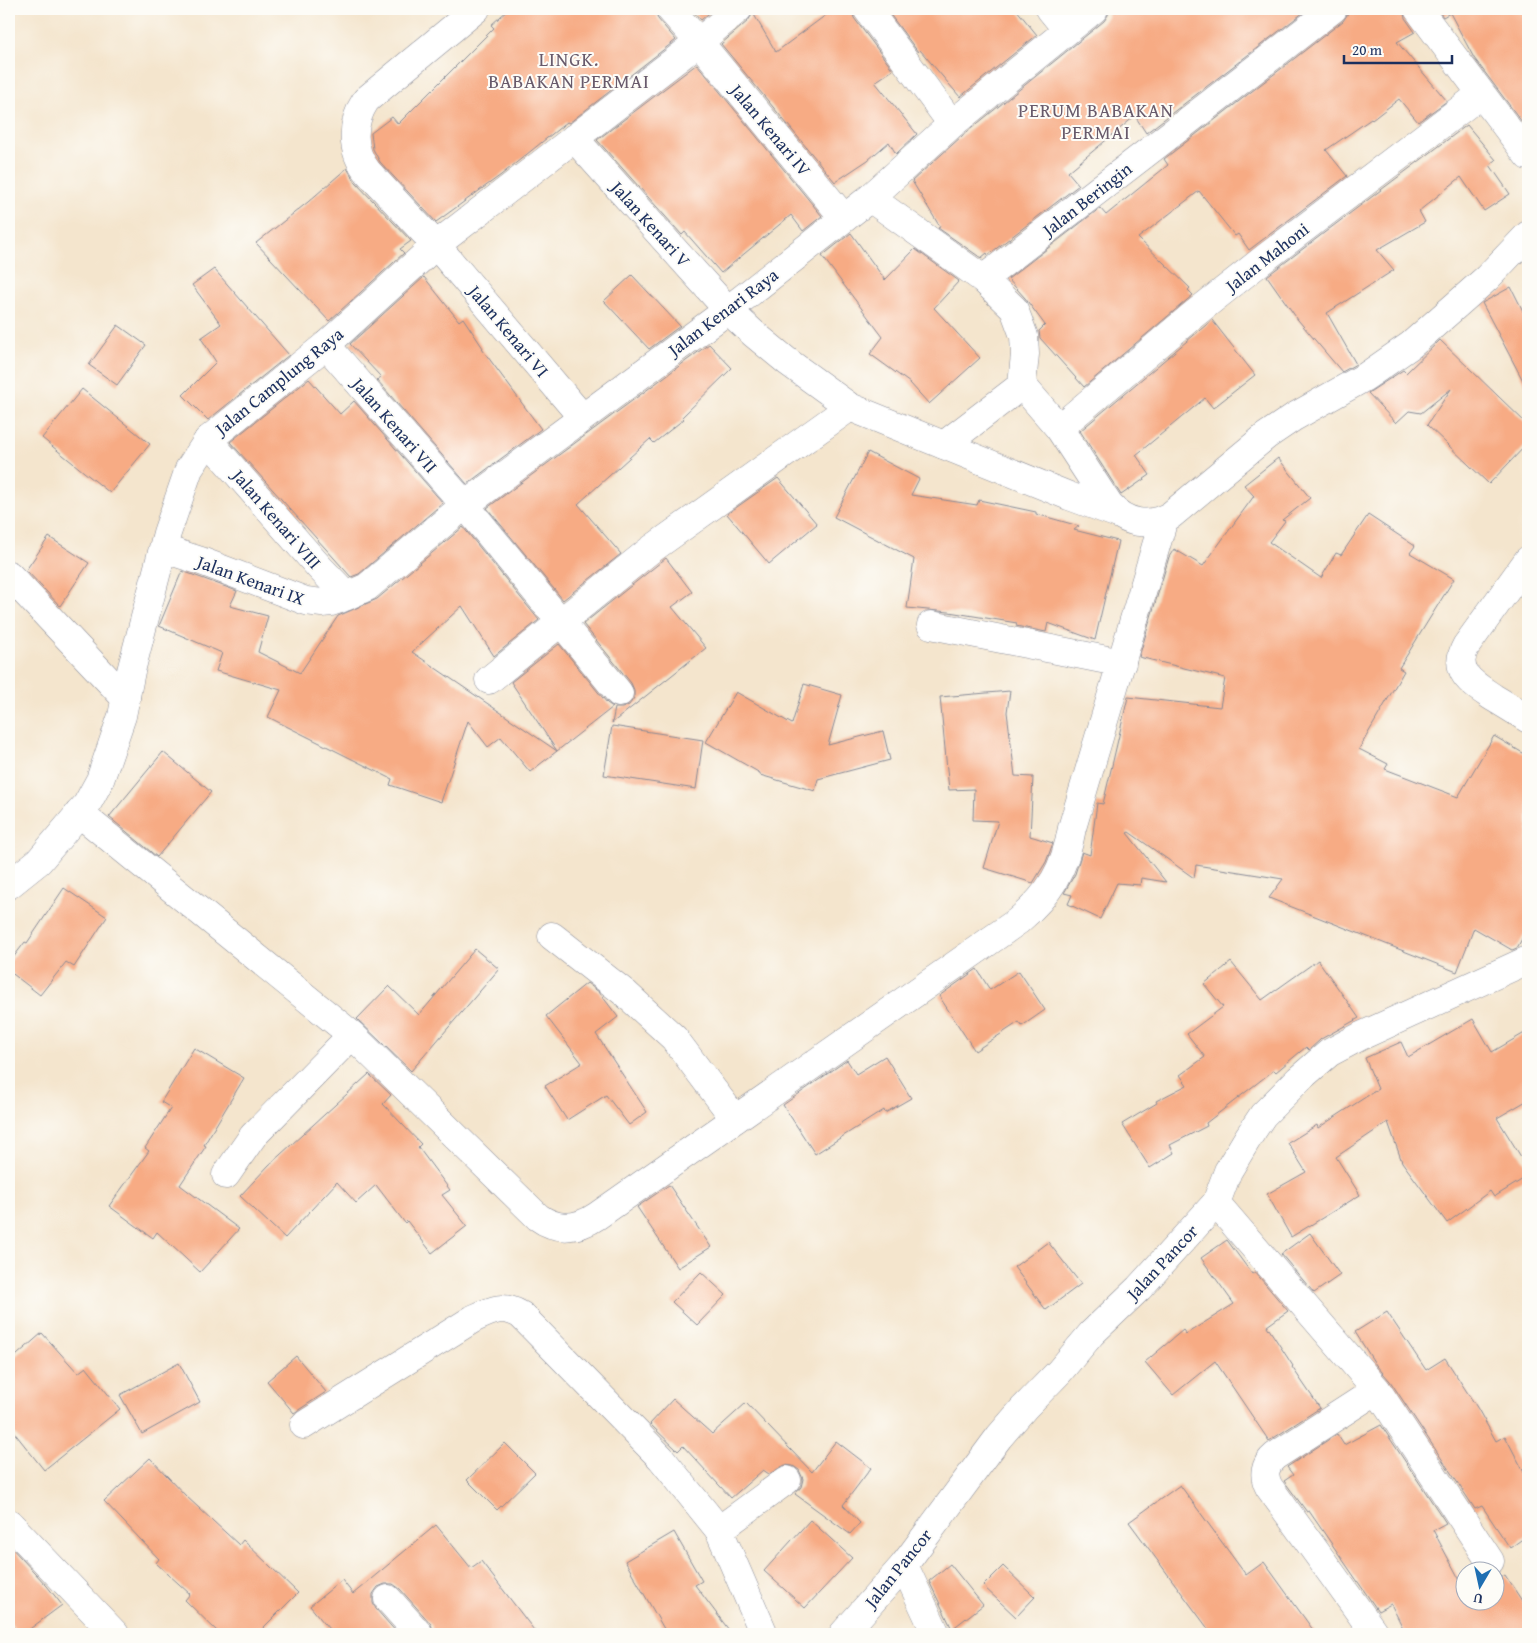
<svg xmlns="http://www.w3.org/2000/svg" width="1537" height="1643" viewBox="0 0 1537 1643" font-family="'Gentium Book Plus',serif">
  <rect width="100%" height="100%" fill="#fdfcf7"/>
  <filter id="ink" filterUnits="userSpaceOnUse"><feTurbulence type="fractalNoise" baseFrequency=".02" numOctaves="2"/><feDisplacementMap in="SourceGraphic" scale="10" xChannelSelector="R" yChannelSelector="G"/><feConvolveMatrix kernelMatrix="1 2 1 2 8 2 1 2 1" color-interpolation-filters="sRGB"/></filter>
  <filter id="wash" filterUnits="userSpaceOnUse"><feTurbulence type="fractalNoise" baseFrequency=".0096" numOctaves="4" result="noise"/><feDisplacementMap in="SourceGraphic" scale="20" xChannelSelector="R" yChannelSelector="G"/><feGaussianBlur stdDeviation="1.12" result="paint"/><feColorMatrix in="noise" values="0 0 0 0 0 0 0 0 0 0 0 0 0 0 0 0 0 1.4 0 .05"/><feComposite in="paint" operator="in"/></filter>
  <g filter="url(#wash)">
    <rect width="100%" height="100%" fill="#f4e5cd"/>
    <g id="blocks">
      <g fill="#f7ab84">
        <path d="M509 9H655L658 19 676 40 569 123 567 122 501 175 436 222 380 162 373 149 371 133 392 117 398 124 494 28 491 25Z"/>
        <path d="M691 9H714L701 20Z"/>
        <path d="M834 9H852L854 18 893 70 875 82 917 134 896 154 889 142 868 160 835 182 721 44 748 21 753 13 776 52Z"/>
        <path d="M886 9H1016L1037 35 960 97 920 50 918 52Z"/>
        <path d="M1109 9H1308L1146 133 1135 116 1068 172 1079 185 988 255 987 253 981 258 938 228 940 227 912 181 962 136 1104 21 1108 15Z"/>
        <path d="M1348 9H1403L1405 18 1415 32 1397 42 1447 101 1418 122 1399 99 1372 120 1371 119 1326 150 1347 176 1249 250 1238 234 1235 236 1199 191 1138 238 1190 288 1188 290 1193 295 1084 387 1040 338 1039 331 1045 325 1025 298 1008 279 1100 208 1106 215 1168 165 1164 159 1343 21 1347 15Z"/>
        <path d="M1437 9H1528V130L1474 58 1450 13 1443 17Z"/>
        <path d="M697 64 822 216 803 231 791 215 721 273 685 232 682 235 597 140Z"/>
        <path d="M1467 125 1496 160 1490 165 1510 194 1484 211 1461 177 1419 211 1425 222 1377 250 1394 270 1327 313 1356 364 1342 372 1298 320 1267 276Z"/>
        <path d="M347 168 356 183 411 241 400 249 404 253 329 321 256 243 308 202Z"/>
        <path d="M851 233 885 280 915 249 959 281 934 308 980 358 929 404 910 383 870 354 883 337 822 256Z"/>
        <path d="M214 269 289 355 208 420 183 395 216 362 201 338 221 324 192 285Z"/>
        <path d="M632 275 680 326 649 349 604 301Z"/>
        <path d="M424 277 459 321 463 318 483 348 482 349 541 429 467 484 377 380 381 377 350 344Z"/>
        <path d="M1511 287 1528 321V390L1482 303Z"/>
        <path d="M1212 320 1255 375 1213 408 1205 398 1136 455 1150 475 1121 495 1080 431Z"/>
        <path d="M118 325 146 345 117 385 89 365Z"/>
        <path d="M1440 340 1528 425V443L1489 484 1427 425 1451 389 1421 413 1409 411 1396 423 1368 393 1403 370 1406 373Z"/>
        <path d="M709 344 732 368 682 417 684 419 654 443 650 439 578 504 621 554 563 600 487 508Z"/>
        <path d="M309 379 340 414 354 401 443 503 359 574 351 577 230 442Z"/>
        <path d="M82 389 150 444 110 493 42 438Z"/>
        <path d="M868 452 919 479 911 495 977 505 979 500 1036 512V514L1079 526 1074 530 1118 541 1095 640 1048 623 1046 632 1016 626 1017 623 949 612 907 608 914 559 834 517Z"/>
        <path d="M1278 458 1310 498 1282 520 1285 521 1269 542 1321 578 1336 553 1341 555 1368 515 1415 546 1410 553 1454 579 1399 668 1404 671 1359 749 1388 764 1385 769 1458 797 1494 736 1528 756V928L1517 948 1512 950 1474 928 1457 972 1269 898 1283 879 1196 865 1194 878 1129 832 1127 833 1166 882 1141 878 1140 885 1117 883 1100 919 1068 904 1072 895 1064 893 1075 874 1082 852 1090 855 1097 803 1103 804 1128 697 1220 707 1225 678 1139 657 1169 557 1174 549 1203 566 1254 496 1244 485Z"/>
        <path d="M778 478 817 524 769 564 727 514Z"/>
        <path d="M463 527 539 620 494 656 462 606 412 652 557 751 530 772 501 737 488 747 468 721 441 802 390 785 392 779 268 717 281 690 216 671 222 653 159 626 182 571 196 576 237 591 230 606 268 616 258 652 300 673 338 616 377 599Z"/>
        <path d="M49 537 89 563 60 606 26 570Z"/>
        <path d="M666 558 692 592 672 607 706 648 612 723 615 708H622L629 705 634 698V690L631 683 583 624Z"/>
        <path d="M559 644 607 703 613 707 557 751 511 682Z"/>
        <path d="M804 684 842 695 828 745 883 731 890 760 818 779 815 791 760 775V773L706 742 736 692 792 724Z"/>
        <path d="M1010 691 1007 712 1015 776 1033 777 1030 836 1053 843 1046 862 1033 883 984 868 998 821 973 820 974 789 949 790 940 697Z"/>
        <path d="M612 726 703 740 696 789 604 775Z"/>
        <path d="M163 752 211 792 157 857 109 817Z"/>
        <path d="M64 888 107 917 74 967 66 962 40 995 9 971V963L25 942 27 943Z"/>
        <path d="M475 949 499 969 411 1071 357 1019 389 986 419 1015Z"/>
        <path d="M1318 960 1359 1018 1321 1039 1309 1050 1306 1047 1276 1072 1274 1070 1206 1123 1207 1126 1170 1145 1174 1153 1150 1168 1122 1124 1157 1103 1156 1101 1187 1085 1180 1075 1205 1057 1187 1034 1223 1007 1204 984 1231 962 1262 1000Z"/>
        <path d="M977 969 990 990 1019 971 1045 1010 1022 1026 1019 1022 975 1051 939 996Z"/>
        <path d="M587 983 599 992 618 1017 596 1034 647 1112 629 1125 606 1095 567 1120 545 1086 582 1063 546 1016Z"/>
        <path d="M1473 1019 1492 1052 1528 1031V1100L1497 1118 1528 1168V1176L1494 1197 1490 1191 1447 1223 1402 1162 1388 1122 1336 1157 1360 1195 1291 1237 1267 1194 1306 1172 1288 1143 1317 1125 1318 1128 1378 1089 1365 1058 1401 1042 1408 1057Z"/>
        <path d="M194 1048 244 1078 204 1145 206 1146 180 1185 239 1229 200 1272 157 1232 153 1238 109 1206 149 1151 145 1148 171 1108 161 1102Z"/>
        <path d="M885 1056 911 1098 885 1113 884 1110 815 1154 783 1105 847 1060 856 1074Z"/>
        <path d="M369 1074 391 1095 383 1104 421 1144 418 1147 450 1190 442 1195 467 1226 432 1253 407 1221 405 1223 376 1185 356 1203 337 1182 285 1238 240 1196 269 1165Z"/>
        <path d="M669 1185 711 1247 678 1268 637 1207Z"/>
        <path d="M1310 1233 1340 1275 1314 1293 1281 1254Z"/>
        <path d="M1227 1240 1252 1274 1255 1272 1288 1311 1267 1326 1293 1366 1292 1367 1320 1408 1269 1441 1215 1361 1173 1395 1145 1362 1183 1330 1186 1334 1234 1304 1201 1258Z"/>
        <path d="M1048 1242 1081 1284 1046 1310 1014 1267Z"/>
        <path d="M701 1272 726 1295 697 1325 672 1302Z"/>
        <path d="M1387 1312 1426 1370 1445 1358 1478 1409 1496 1441 1505 1436 1528 1480V1535L1510 1548 1482 1506 1475 1509 1390 1381 1376 1365 1355 1332Z"/>
        <path d="M42 1333 78 1373 86 1367 120 1409 44 1470 9 1426V1362Z"/>
        <path d="M296 1356 326 1392 294 1413 267 1381Z"/>
        <path d="M179 1363 200 1402 142 1434 120 1395Z"/>
        <path d="M673 1399 712 1434 746 1403 812 1472 836 1441 871 1468 843 1505 860 1523 850 1534 795 1494 801 1487 803 1479 799 1470 793 1466 785 1465 769 1474 763 1470 731 1498 683 1446 678 1451 650 1424Z"/>
        <path d="M1381 1425 1446 1523 1433 1530 1464 1588V1600H1494V1581L1505 1575 1528 1610V1634H1406L1391 1604 1378 1611 1309 1511 1307 1512 1284 1481 1293 1475 1287 1467 1337 1434 1344 1445Z"/>
        <path d="M505 1443 535 1473 497 1510 467 1480Z"/>
        <path d="M150 1458 186 1496 239 1545 243 1540 298 1593 257 1634H220L185 1600 190 1594 156 1563 159 1559 104 1501Z"/>
        <path d="M1180 1485 1246 1575 1264 1562 1316 1634H1212L1129 1522Z"/>
        <path d="M810 1520 852 1558 805 1608 764 1571Z"/>
        <path d="M436 1525 471 1568 481 1561 537 1634H434L431 1624 400 1589 393 1584H385L378 1587 373 1594V1603L376 1609 398 1634H333L310 1606 342 1580 353 1594Z"/>
        <path d="M674 1532 702 1581 695 1585 732 1634H667L625 1561Z"/>
        <path d="M9 1545 47 1586 62 1605 23 1634H18L9 1621Z"/>
        <path d="M950 1564 983 1605 952 1629 929 1581Z"/>
        <path d="M1003 1566 1035 1597 1016 1617 983 1586Z"/>
      </g>
    </g>
  </g>
  <g filter="url(#ink)">
    <use href="#blocks" fill-opacity="0" stroke="#888a96" stroke-width="1"/>
    <g fill="none" stroke-linecap="round" stroke-linejoin="round">
      <g stroke="#888a96" stroke-width="29">
        <g id="minor">
          <path d="M476 9 366 100C351 123 350 150 368 172L436 245 582 417"/>
          <path d="M670 9 699 42 844 218"/>
          <path d="M867 9 952 124"/>
          <path d="M1050 9 1067 30"/>
          <path d="M1418 9 1528 156"/>
          <path d="M574 138 728 310 754 334 788 362 850 407 1069 496 1118 514"/>
          <path d="M870 198 983 279 1014 309 1024 336 1025 354 1022 385 1059 428 1109 505C1126 524 1149 528 1171 515L1266 436 1294 417 1365 377 1411 345 1487 278 1528 235"/>
          <path d="M983 279 1333 9"/>
          <path d="M326 345 465 505 619 693"/>
          <path d="M1059 428 1193 315 1265 258 1481 94"/>
          <path d="M208 440 320 568 347 596"/>
          <path d="M944 445 1022 385"/>
          <path d="M164 549 201 561 306 601 322 603 331 602 340 599 367 587 465 505 728 310 870 198 952 124 1094 9"/>
          <path d="M1528 560 1466 646C1451 673 1475 685 1494 698 1506 705 1517 712 1528 719"/>
          <path d="M9 575 126 699"/>
          <path d="M931 625 1122 663"/>
          <path d="M489 680 649 551 850 407"/>
          <path d="M79 813 352 1035 538 1217C557 1231 578 1229 597 1216L1018 921C1050 894 1065 869 1072 828L1164 519"/>
          <path d="M9 885 39 861 87 804 100 780 122 716 131 671 167 533 189 469 208 440 326 345 436 245 699 42 738 9"/>
          <path d="M552 936 626 994 674 1038 735 1119"/>
          <path d="M226 1175 253 1136 352 1035"/>
          <path d="M1216 1203 1377 1390 1490 1561"/>
          <path d="M304 1425 473 1319C492 1310 502 1304 521 1315L661 1458 719 1530"/>
          <path d="M9 1523 115 1634"/>
          <path d="M904 1565 936 1634"/>
          <path d="M388 1599 419 1634"/>
          <path d="M1373 1631 1269 1487C1263 1476 1264 1465 1275 1456L1377 1390"/>
          <path d="M764 1634 719 1530 787 1480"/>
          <path d="M843 1634 904 1565 999 1437 1024 1408 1059 1372 1092 1333 1139 1288 1216 1203 1228 1171 1249 1136 1263 1115 1299 1079 1329 1053 1361 1036 1528 960"/>
        </g>
      </g>
      <use href="#minor" stroke="#fff" stroke-width="28"/>
    </g>
  </g>
  <g text-anchor="middle" dominant-baseline="central" stroke-width="4" stroke-linejoin="round" paint-order="stroke">
    <g font-size="18" fill="#1b2f5e" stroke="#fdfcf7">
      <text transform="translate(771 130) rotate(50)">Jalan Kenari IV</text>
      <text transform="translate(1087 199) rotate(-38)">Jalan Beringin</text>
      <text transform="translate(651 224) rotate(48)">Jalan Kenari V</text>
      <text transform="translate(1267 257) rotate(-38)">Jalan Mahoni</text>
      <text transform="translate(723 312) rotate(-37)">Jalan Kenari Raya</text>
      <text transform="translate(509 331) rotate(50)">Jalan Kenari VI</text>
      <text transform="translate(279 381) rotate(-39)">Jalan Camplung Raya</text>
      <text transform="translate(395 425) rotate(49)">Jalan Kenari VII</text>
      <text transform="translate(277 519) rotate(49)">Jalan Kenari VIII</text>
      <text transform="translate(251 580) rotate(20)">Jalan Kenari IX</text>
      <text transform="translate(1162 1262) rotate(-47)">Jalan Pancor</text>
      <text transform="translate(898 1568) rotate(-51)">Jalan Pancor</text>
    </g>
    <g font-size="19" letter-spacing="1" fill="#685a6b" stroke="#fdfcf7">
      <text x="569" y="59">LINGK.<tspan x="569" dy="22">BABAKAN PERMAI</tspan></text>
      <text x="1096" y="110">PERUM BABAKAN<tspan x="1096" dy="22">PERMAI</tspan></text>
    </g>
  </g>
  <rect width="1537" height="1643" fill="none" stroke="#fdfcf7" stroke-width="30"/>
  <g transform="translate(1480 1586) rotate(189)"><circle r="24" fill="#fdfcf7" stroke="#a3aaba"/>
  <path d="M0-4L9 19L0 12L-9 19Z" fill="#1f6fb2"/>
  <text y="-8" font-size="14" font-weight="bold" text-anchor="middle" fill="#1b2f5e">U</text>
  </g>
  <path d="M1344 55v8h108v-8" fill="none" stroke="#1b2f5e" stroke-width="2.5"/>
  <text x="1352" y="55" font-size="15" fill="#1b2f5e" stroke="#fdfcf7" stroke-width="4" paint-order="stroke">20 m</text>
</svg>
